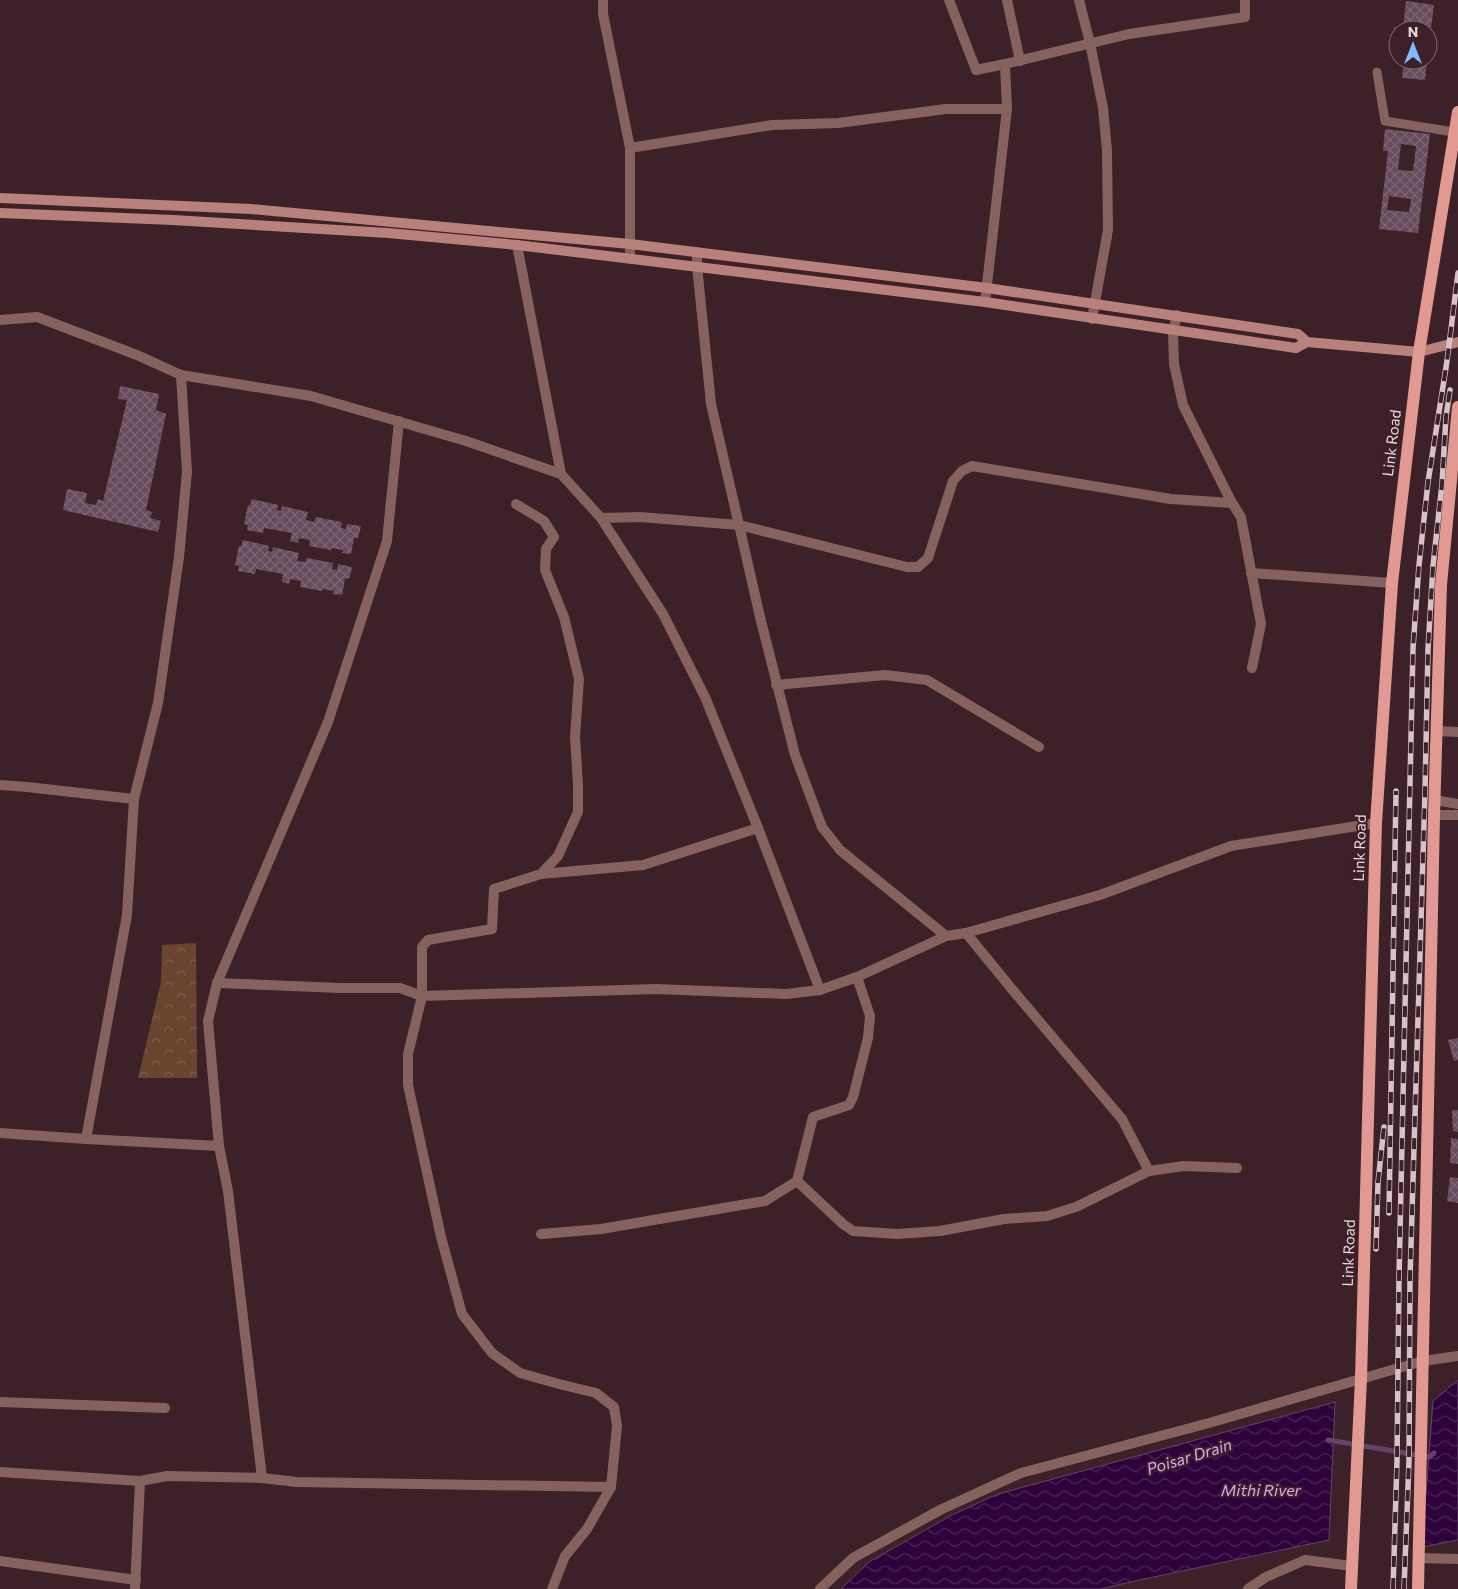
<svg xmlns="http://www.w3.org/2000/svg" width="1458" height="1589" viewBox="0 0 1458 1589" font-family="Commissioner,sans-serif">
  <defs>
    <pattern id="park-crowns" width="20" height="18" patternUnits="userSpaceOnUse" patternTransform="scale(1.25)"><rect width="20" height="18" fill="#6b442f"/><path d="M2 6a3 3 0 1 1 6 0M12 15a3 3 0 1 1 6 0" fill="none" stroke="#805e4d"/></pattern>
    <pattern id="water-waves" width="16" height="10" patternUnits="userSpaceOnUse" patternTransform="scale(1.25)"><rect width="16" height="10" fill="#2e023a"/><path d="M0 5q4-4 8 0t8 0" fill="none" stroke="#4c2656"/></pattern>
    <pattern id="building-cross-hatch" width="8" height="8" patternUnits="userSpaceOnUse" patternTransform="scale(1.25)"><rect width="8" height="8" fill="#674c5d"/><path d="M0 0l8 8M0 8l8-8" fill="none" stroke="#7d6574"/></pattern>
  </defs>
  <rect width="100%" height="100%" fill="#3c2128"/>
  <path fill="url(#park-crowns)" d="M196 943 197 1078H138L161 982 162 945Z"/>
  <g fill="url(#water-waves)" stroke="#66426a">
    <path d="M1458 1380V1540L1422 1547 1433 1401Z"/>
    <path d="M1335 1402 1329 1540 1130 1582 1101 1589H841L869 1562 952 1515 998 1494Z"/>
  </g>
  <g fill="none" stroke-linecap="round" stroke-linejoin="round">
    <path stroke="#66426a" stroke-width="5" d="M1328 1440 1429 1457 1434 1453"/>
  </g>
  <g fill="url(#building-cross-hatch)" fill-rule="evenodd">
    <path d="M1406 1 1434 5 1429 43 1428 30H1398V56L1391 55 1394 27 1403 28Z"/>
    <path d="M1404 60H1427L1425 80 1402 78Z"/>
    <path d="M1385 129 1430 134 1418 233 1379 229 1388 151H1383ZM1401 144 1416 146 1413 171 1398 170ZM1389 196 1411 199 1409 212 1387 210Z"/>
    <path d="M120 386 159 394 156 410 166 414 146 510 152 512 150 518 161 521 158 532 63 510 67 489 87 493 85 503 96 505 98 499 103 501 127 400 118 399Z"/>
    <path d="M252 499 278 505 277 510 281 511 282 506 308 512 306 520 314 522 316 517 342 522 341 528 346 529 347 524 361 526 358 538H354L351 554 342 553 343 550 332 548 331 550 309 546 310 540 299 538 298 543 290 541 292 533 264 528 263 533 247 530 248 525 244 524 248 505H250Z"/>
    <path d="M243 540 269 546 268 551 272 552 273 547 299 553 297 561 305 562 307 558 333 563 332 569 337 570 338 564 352 567 350 578 345 579 342 595 333 594 334 591 323 589 322 591 300 587 301 581 290 579 289 584 282 582 283 574 256 569 255 574 238 571 239 566 235 565 239 546H241Z"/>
    <path d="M1458 1038V1060L1454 1061 1448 1040Z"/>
    <path d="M1452 1110H1458V1132L1453 1131Z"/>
    <path d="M1451 1138 1458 1139V1164L1450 1163Z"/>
    <path d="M1450 1177 1458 1178V1203L1447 1201Z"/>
  </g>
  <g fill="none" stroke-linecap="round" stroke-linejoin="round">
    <path stroke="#86625e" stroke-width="9" d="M1377 72 1385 121 1454 132"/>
    <g stroke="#86625e" stroke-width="10">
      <path d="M603 0V14L630 148V259"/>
      <path d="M949 0 976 70 1005 64"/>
      <path d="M1007 0 1020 61"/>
      <path d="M1079 0 1090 43 1103 108 1107 151 1108 230 1092 319"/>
      <path d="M1007 109 1005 64 1129 34 1245 17V0"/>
      <path d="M630 148 772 125 838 123 946 109H1007L985 302"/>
      <path d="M1177 315 1173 331 1174 364 1183 405 1232 503"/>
      <path d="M0 320 37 317 137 355 181 375 311 396 466 441 561 474 517 245"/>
      <path d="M561 474 601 518 640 517 739 525 711 404 697 266V252"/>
      <path d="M516 504 544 521 554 537 546 549 545 570 564 617 579 679 575 737 578 785V812L558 856 541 874 494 889 492 929 428 940 422 947V996L408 1054V1085L441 1237 462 1314 492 1353 520 1373 559 1384 596 1393 614 1407 617 1426 611 1487 587 1529 565 1556 552 1589"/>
      <path d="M601 518 663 614 705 697 758 828 820 990"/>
      <path d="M1251 573 1392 583"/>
      <path d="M776 685 885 675 927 680 1039 747"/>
      <path d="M1437 731 1458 732"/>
      <path d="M0 785 27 787 134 799"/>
      <path d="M1435 800 1458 804"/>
      <path d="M1434 815H1458"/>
      <path d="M541 874 643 865 758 828"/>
      <path d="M966 933 1016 994 1122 1119 1149 1171"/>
      <path d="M946 936 840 850 822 827 795 755 760 617 739 525 907 567H918L928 558 953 481 962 471 972 466 1171 499 1232 503 1241 517 1261 624 1252 668"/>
      <path d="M217 983 328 722 387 541 399 421"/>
      <path d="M0 1133 86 1139 127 915 134 799 158 703 179 557 187 472 181 375"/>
      <path d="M86 1139 219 1146"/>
      <path d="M797 1181 843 1224 853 1231 897 1234 940 1231 1004 1219 1047 1216 1076 1207 1149 1171 1184 1166 1237 1168"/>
      <path d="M541 1234 601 1229 765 1201 797 1181 813 1117 849 1105 853 1097 868 1038 870 1016 857 977"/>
      <path d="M0 1402 165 1408"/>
      <path d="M0 1472 140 1481 167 1476 262 1478"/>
      <path d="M611 1487 297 1482 262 1478 228 1191 219 1146 208 1021 217 983 340 988H400L422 996 656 989 786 994 820 990 857 977 946 936 966 933 1100 895 1231 846 1376 823"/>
      <path d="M1419 1558 1458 1559"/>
      <path d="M0 1561 136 1580"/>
      <path d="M135 1589 140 1481"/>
      <path d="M820 1589 853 1558 940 1510 1021 1473 1209 1423 1423 1361 1458 1356"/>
      <path d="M1248 1589 1266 1577 1305 1560 1352 1566"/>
    </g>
    <g stroke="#b9817b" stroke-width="10">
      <path d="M0 198 251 209 630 244 987 288 1298 334 1307 342 1419 352 1458 342"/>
      <path d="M0 213 173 220 388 233 517 245 985 302 1296 348 1307 342"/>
    </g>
    <g stroke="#e19992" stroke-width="12">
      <path d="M1351 1589 1361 1379 1376 823 1392 583 1419 352 1458 112"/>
      <path d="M1418 1589 1434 815 1441 585 1458 407"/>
    </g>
    <g stroke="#d7c3c7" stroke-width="5.5">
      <g id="rail">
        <path d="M1389 1213 1396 791"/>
        <path d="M1376 1249 1378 1182 1384 1127"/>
        <path d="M1393 1589 1397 1461 1399 1278 1413 648 1419 565 1428 482 1447 361 1458 273"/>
        <path d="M1404 1589 1409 1461 1410 1278 1425 792 1428 649 1433 566 1442 484 1446 417 1450 390"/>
      </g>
    </g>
    <use href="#rail" stroke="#3c2128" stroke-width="4" stroke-dasharray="11" stroke-linecap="butt"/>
  </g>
  <g text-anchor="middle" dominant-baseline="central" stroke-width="4" stroke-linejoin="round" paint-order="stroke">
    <g font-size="15" fill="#ead7db" stroke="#3c2128">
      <text transform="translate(1391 443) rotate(-83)">Link Road</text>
      <text transform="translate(1359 848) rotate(-88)">Link Road</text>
      <text transform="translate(1348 1253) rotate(-88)">Link Road</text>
    </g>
    <g font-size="16" font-style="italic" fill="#e3a2f6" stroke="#3c2128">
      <text transform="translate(1189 1456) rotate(-17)">Poisar Drain</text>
      <text x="1261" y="1489">Mithi River</text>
    </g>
  </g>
  <g transform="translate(1413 45)"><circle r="24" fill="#3c2128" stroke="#826a70"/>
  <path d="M0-4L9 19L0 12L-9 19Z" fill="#81bcfa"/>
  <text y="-8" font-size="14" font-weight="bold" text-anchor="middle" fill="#ead7db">N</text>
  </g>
</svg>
